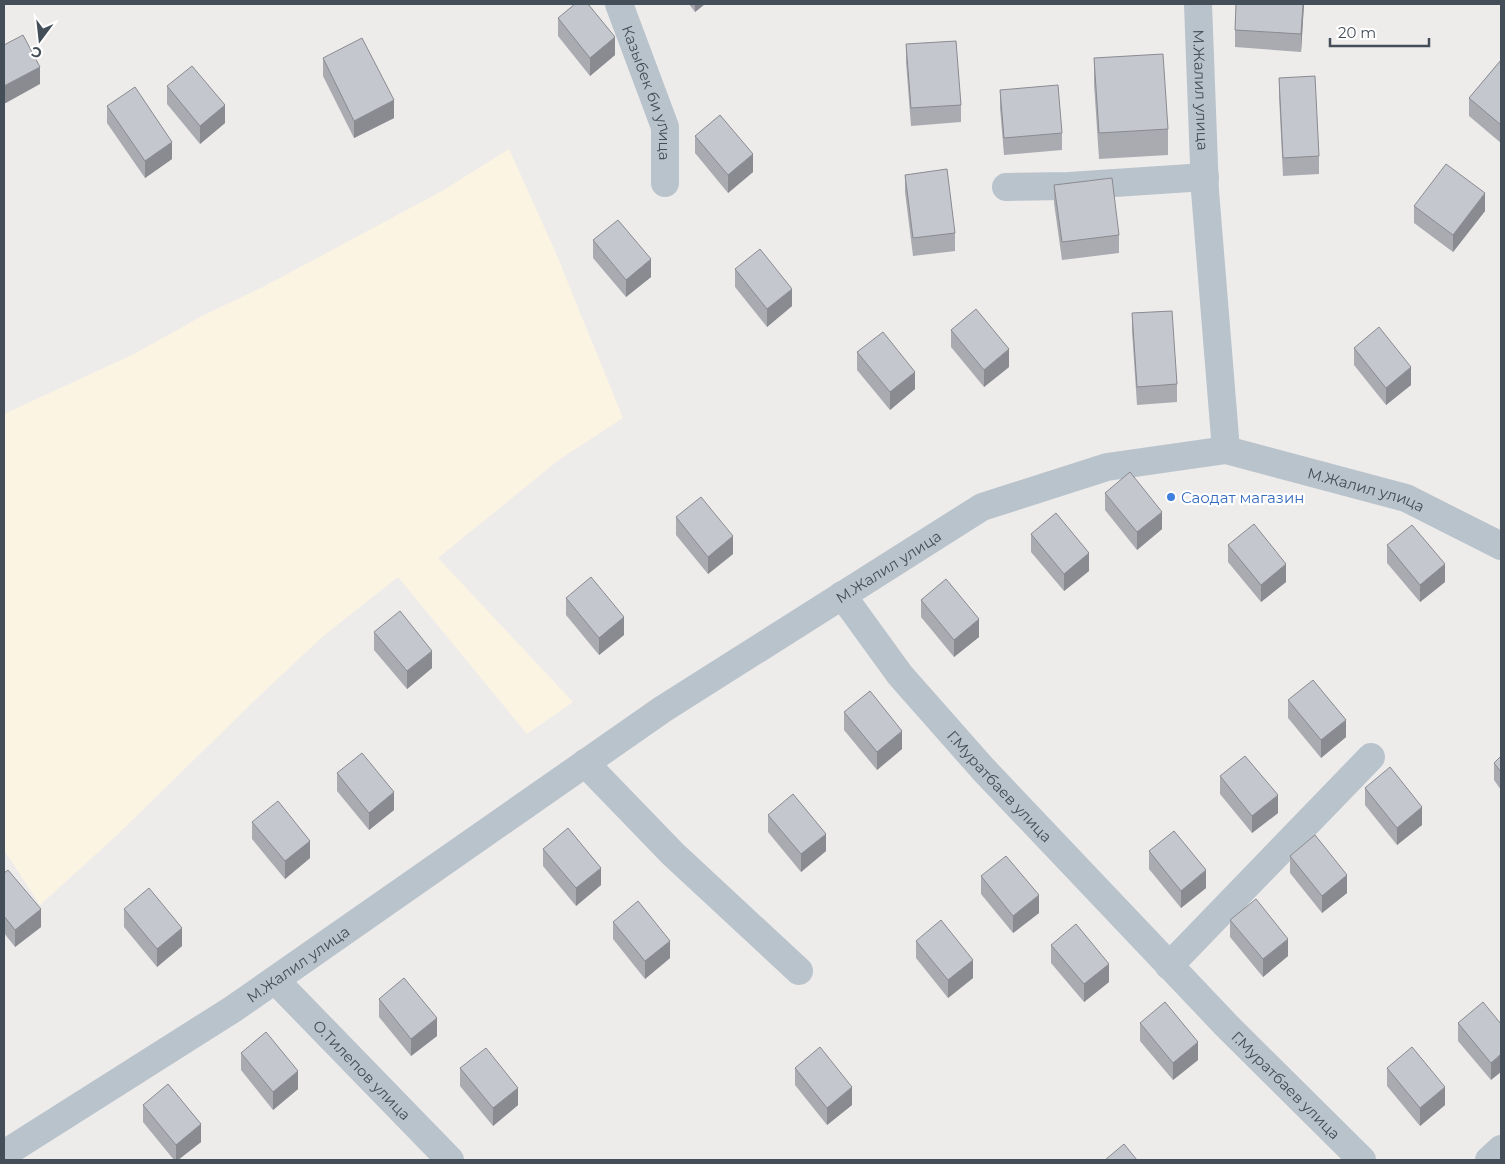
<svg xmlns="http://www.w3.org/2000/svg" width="1505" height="1164" viewBox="0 0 1505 1164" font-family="Montserrat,sans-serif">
  <rect width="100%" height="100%" fill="#eeebeb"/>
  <path fill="#fbf4e3" d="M509 149 555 251 623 418 560 459 438 558 573 702 527 734 398 577 322 637 253 702 116 836 40 905 4 850V414L134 354 202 316 263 287 442 191Z"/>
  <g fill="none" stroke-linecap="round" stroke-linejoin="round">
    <g stroke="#b9c3cb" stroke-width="28">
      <path id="s1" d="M619 4 665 127V183"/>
      <path id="s2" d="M1198 4 1205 191 1226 450"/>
      <path d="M1006 187 1069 186 1205 177"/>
      <path id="s3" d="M842 595 900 675 983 769 1226 1025 1362 1160"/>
      <path d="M585 763 673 854 799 971"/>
      <path d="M1169 966 1371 757"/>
      <path id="s4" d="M275 980 450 1160"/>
      <path id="s5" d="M4 1154 233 1009 663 709 982 507 1107 467 1226 450 1406 498 1501 546"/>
      <path d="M1489 1160 1501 1149"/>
    </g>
  </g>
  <g fill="#a9abb1">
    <path d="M689 4H705L695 12Z"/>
    <path d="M1236 4H1304L1301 52 1235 47V30Z"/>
    <path d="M558 18 615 55 590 76 558 36Z"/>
    <path d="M906 44 961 105V122L911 126 906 62Z"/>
    <path d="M323 58 394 118 354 138 323 76Z"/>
    <path d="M1094 58 1168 129V155L1099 159 1094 84Z"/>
    <path d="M1501 60V143L1469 116V98Z"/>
    <path d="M1279 78 1319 156V174L1283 176 1279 96Z"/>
    <path d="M167 86 225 123 200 144 167 104Z"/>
    <path d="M1000 90 1062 133V150L1004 155 1000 108Z"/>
    <path d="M107 106 172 159 145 178 107 123Z"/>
    <path d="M695 136 753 172 728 193 695 153Z"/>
    <path d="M905 175 955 233V251L913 256 905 192Z"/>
    <path d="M1054 185 1119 235V253L1062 260 1054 203Z"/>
    <path d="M1414 206 1485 211 1453 252 1414 223Z"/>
    <path d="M593 240 651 277 626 297 593 258Z"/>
    <path d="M735 269 792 306 767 327 735 287Z"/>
    <path d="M1132 313 1177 384V402L1137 405 1132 331Z"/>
    <path d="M951 330 1009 367 984 387 951 347Z"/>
    <path d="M1354 348 1411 385 1386 405 1354 365Z"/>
    <path d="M857 352 915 389 890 410 857 370Z"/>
    <path d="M1105 493 1162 529 1137 550 1105 510Z"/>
    <path d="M676 517 733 554 708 574 676 535Z"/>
    <path d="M1031 534 1089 571 1064 591 1031 552Z"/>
    <path d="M1228 545 1286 582 1261 602 1228 562Z"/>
    <path d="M1387 545 1445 582 1420 602 1387 563Z"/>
    <path d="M566 598 624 635 599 655 566 615Z"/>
    <path d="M921 600 979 637 954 657 921 617Z"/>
    <path d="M374 632 432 668 407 689 374 650Z"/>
    <path d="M1288 700 1346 737 1321 758 1288 718Z"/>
    <path d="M844 712 902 749 877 770 844 730Z"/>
    <path d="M1501 756V790L1494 780V763Z"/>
    <path d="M337 773 394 810 369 830 337 791Z"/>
    <path d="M1220 776 1278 813 1252 833 1220 794Z"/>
    <path d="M1365 788 1422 825 1397 845 1365 805Z"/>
    <path d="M768 815 826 851 801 872 768 832Z"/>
    <path d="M252 822 310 858 285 879 252 839Z"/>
    <path d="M543 849 601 885 576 906 543 866Z"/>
    <path d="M1149 851 1206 888 1181 908 1149 869Z"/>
    <path d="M1290 856 1347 893 1322 913 1290 873Z"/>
    <path d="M4 873 41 927 15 947 4 933Z"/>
    <path d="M981 876 1039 913 1013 933 981 894Z"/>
    <path d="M124 909 182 946 157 967 124 927Z"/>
    <path d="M1230 920 1288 956 1263 977 1230 937Z"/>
    <path d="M613 922 670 958 645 979 613 939Z"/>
    <path d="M916 941 973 978 948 998 916 958Z"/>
    <path d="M1051 945 1109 982 1084 1002 1051 963Z"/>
    <path d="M379 999 437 1036 411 1056 379 1017Z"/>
    <path d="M1140 1023 1198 1060 1173 1080 1140 1041Z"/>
    <path d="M1458 1023 1501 1024 1491 1080 1458 1041Z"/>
    <path d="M241 1053 298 1089 273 1110 241 1070Z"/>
    <path d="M460 1068 518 1105 493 1126 460 1086Z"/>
    <path d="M795 1068 852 1105 827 1125 795 1085Z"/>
    <path d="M1387 1068 1445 1105 1420 1126 1387 1086Z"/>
    <path d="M143 1105 201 1142 178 1160H174L143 1122Z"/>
  </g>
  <g fill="#8a8b90">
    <path d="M695 4H705L695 12Z"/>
    <path d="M1303 4H1304L1301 52V34Z"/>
    <path d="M615 37V55L590 76V58Z"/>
    <path d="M40 67V84L4 104V86Z"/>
    <path d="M394 100V118L354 138V121Z"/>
    <path d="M225 105V123L200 144V126Z"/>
    <path d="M172 142V159L145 178V161Z"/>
    <path d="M753 154V172L728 193V175Z"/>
    <path d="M1485 193V211L1453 252V235Z"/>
    <path d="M651 259V277L626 297V280Z"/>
    <path d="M792 289V306L767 327V309Z"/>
    <path d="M1009 349V367L984 387V370Z"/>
    <path d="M1411 367V385L1386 405V388Z"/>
    <path d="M915 372V389L890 410V392Z"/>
    <path d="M1162 512V529L1137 550V532Z"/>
    <path d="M733 536V554L708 574V557Z"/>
    <path d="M1089 553V571L1064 591V574Z"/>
    <path d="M1286 564V582L1261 602V585Z"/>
    <path d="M1445 564V582L1420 602V585Z"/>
    <path d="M624 617V635L599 655V638Z"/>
    <path d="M979 619V637L954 657V640Z"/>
    <path d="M432 651V668L407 689V671Z"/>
    <path d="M1346 720V737L1321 758V740Z"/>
    <path d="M902 731V749L877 770V752Z"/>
    <path d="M394 792V810L369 830V813Z"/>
    <path d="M1278 795V813L1252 833V816Z"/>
    <path d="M1422 807V825L1397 845V828Z"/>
    <path d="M826 834V851L801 872V854Z"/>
    <path d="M310 841V858L285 879V861Z"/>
    <path d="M601 868V885L576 906V888Z"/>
    <path d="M1206 870V888L1181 908V891Z"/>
    <path d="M1347 875V893L1322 913V896Z"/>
    <path d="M1039 895V913L1013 933V916Z"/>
    <path d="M41 909V927L15 947V930Z"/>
    <path d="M182 928V946L157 967V949Z"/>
    <path d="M1288 939V956L1263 977V959Z"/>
    <path d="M670 941V958L645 979V961Z"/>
    <path d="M973 960V978L948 998V980Z"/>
    <path d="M1109 964V982L1084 1002V984Z"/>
    <path d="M437 1018V1036L411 1056V1039Z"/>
    <path d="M1198 1042V1060L1173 1080V1063Z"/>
    <path d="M1501 1054V1072L1491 1080V1063Z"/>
    <path d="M298 1071V1089L273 1110V1092Z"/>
    <path d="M852 1087V1105L827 1125V1108Z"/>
    <path d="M1445 1087V1105L1420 1126V1108Z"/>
    <path d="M518 1088V1105L493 1126V1108Z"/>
    <path d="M201 1124V1142L178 1160H176V1145Z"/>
  </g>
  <g fill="#c5c7ce" stroke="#8a8b90">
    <path d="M575 4H588L615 37 590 58 558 18Z"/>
    <path d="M1236 4H1303L1301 34 1235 30Z"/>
    <path d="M23 35 40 67 4 86V45Z"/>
    <path d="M362 38 394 100 354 121 323 58Z"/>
    <path d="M956 41 961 105 911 108 906 44Z"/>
    <path d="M1163 54 1168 129 1099 133 1094 58Z"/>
    <path d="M1501 60V125L1469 98Z"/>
    <path d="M192 66 225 105 200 126 167 86Z"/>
    <path d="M1315 76 1319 156 1283 158 1279 78Z"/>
    <path d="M1058 85 1062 133 1004 138 1000 90Z"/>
    <path d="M135 87 172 142 145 161 107 106Z"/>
    <path d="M720 115 753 154 728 175 695 136Z"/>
    <path d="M1446 164 1485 193 1453 235 1414 206Z"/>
    <path d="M947 169 955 233 913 238 905 175Z"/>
    <path d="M1112 178 1119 235 1062 242 1054 185Z"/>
    <path d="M618 220 651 259 626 280 593 240Z"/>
    <path d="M760 249 792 289 767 309 735 269Z"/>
    <path d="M976 309 1009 349 984 370 951 330Z"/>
    <path d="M1172 311 1177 384 1137 387 1132 313Z"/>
    <path d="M1379 327 1411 367 1386 388 1354 348Z"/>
    <path d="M883 332 915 372 890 392 857 352Z"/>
    <path d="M1130 472 1162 512 1137 532 1105 493Z"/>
    <path d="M701 497 733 536 708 557 676 517Z"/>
    <path d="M1056 513 1089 553 1064 574 1031 534Z"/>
    <path d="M1254 524 1286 564 1261 585 1228 545Z"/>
    <path d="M1412 525 1445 564 1420 585 1387 545Z"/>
    <path d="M591 577 624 617 599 638 566 598Z"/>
    <path d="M946 579 979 619 954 640 921 600Z"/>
    <path d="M400 611 432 651 407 671 374 632Z"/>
    <path d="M1313 680 1346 720 1321 740 1288 700Z"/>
    <path d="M870 691 902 731 877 752 844 712Z"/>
    <path d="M362 753 394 792 369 813 337 773Z"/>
    <path d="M1245 756 1278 795 1252 816 1220 776Z"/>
    <path d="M1501 756V772L1494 763Z"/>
    <path d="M1390 767 1422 807 1397 828 1365 788Z"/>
    <path d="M793 794 826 834 801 854 768 815Z"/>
    <path d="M278 801 310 841 285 861 252 822Z"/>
    <path d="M568 828 601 868 576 888 543 849Z"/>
    <path d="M1174 831 1206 870 1181 891 1149 851Z"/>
    <path d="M1315 835 1347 875 1322 896 1290 856Z"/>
    <path d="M1006 856 1039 895 1013 916 981 876Z"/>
    <path d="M8 870 41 909 15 930 4 916V873Z"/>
    <path d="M149 888 182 928 157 949 124 909Z"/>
    <path d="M1256 899 1288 939 1263 959 1230 920Z"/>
    <path d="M638 901 670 941 645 961 613 922Z"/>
    <path d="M941 920 973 960 948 980 916 941Z"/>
    <path d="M1076 924 1109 964 1084 984 1051 945Z"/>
    <path d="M404 978 437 1018 411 1039 379 999Z"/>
    <path d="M1165 1002 1198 1042 1173 1063 1140 1023Z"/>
    <path d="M1483 1002 1501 1024V1054L1491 1063 1458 1023Z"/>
    <path d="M266 1032 298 1071 273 1092 241 1053Z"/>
    <path d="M820 1047 852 1087 827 1108 795 1068Z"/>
    <path d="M1412 1047 1445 1087 1420 1108 1387 1068Z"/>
    <path d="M486 1048 518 1088 493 1108 460 1068Z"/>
    <path d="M168 1084 201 1124 176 1145 143 1105Z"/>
    <path d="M1124 1144 1137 1160H1105Z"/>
  </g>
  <circle fill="#3f7fe0" stroke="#fff" stroke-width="2" cx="1171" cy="497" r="5"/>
  <g text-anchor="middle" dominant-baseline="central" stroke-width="4.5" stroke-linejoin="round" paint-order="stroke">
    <g font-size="15" fill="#444e58" stroke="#fff">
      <text stroke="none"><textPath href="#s2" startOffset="86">М.Жалил улица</textPath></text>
      <text stroke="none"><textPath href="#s1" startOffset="94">Казыбек би улица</textPath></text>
      <text stroke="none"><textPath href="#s5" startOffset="1570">М.Жалил улица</textPath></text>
      <text stroke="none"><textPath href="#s5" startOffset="1062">М.Жалил улица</textPath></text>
      <text stroke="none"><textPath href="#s3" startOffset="248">Г.Муратбаев улица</textPath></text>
      <text stroke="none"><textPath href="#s5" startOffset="350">М.Жалил улица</textPath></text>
      <text stroke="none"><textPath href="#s4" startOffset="125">О.Тилепов улица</textPath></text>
      <text stroke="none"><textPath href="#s3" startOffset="662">Г.Муратбаев улица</textPath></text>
    </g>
    <g font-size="15" fill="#366cbe" stroke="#fff" text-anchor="start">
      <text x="1181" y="497">Саодат магазин</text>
    </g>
  </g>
  <rect width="1505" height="1164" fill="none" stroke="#444e58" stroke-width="10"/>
  <g transform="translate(40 40) rotate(195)" stroke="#ffffff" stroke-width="4" paint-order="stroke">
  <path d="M0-4L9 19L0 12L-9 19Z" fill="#444e58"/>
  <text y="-8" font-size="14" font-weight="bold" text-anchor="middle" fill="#444e58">С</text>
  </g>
  <path d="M1330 38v8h99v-8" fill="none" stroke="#444e58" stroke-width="2.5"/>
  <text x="1338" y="38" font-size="15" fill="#444e58" stroke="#ffffff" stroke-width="4" paint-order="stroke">20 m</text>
</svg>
